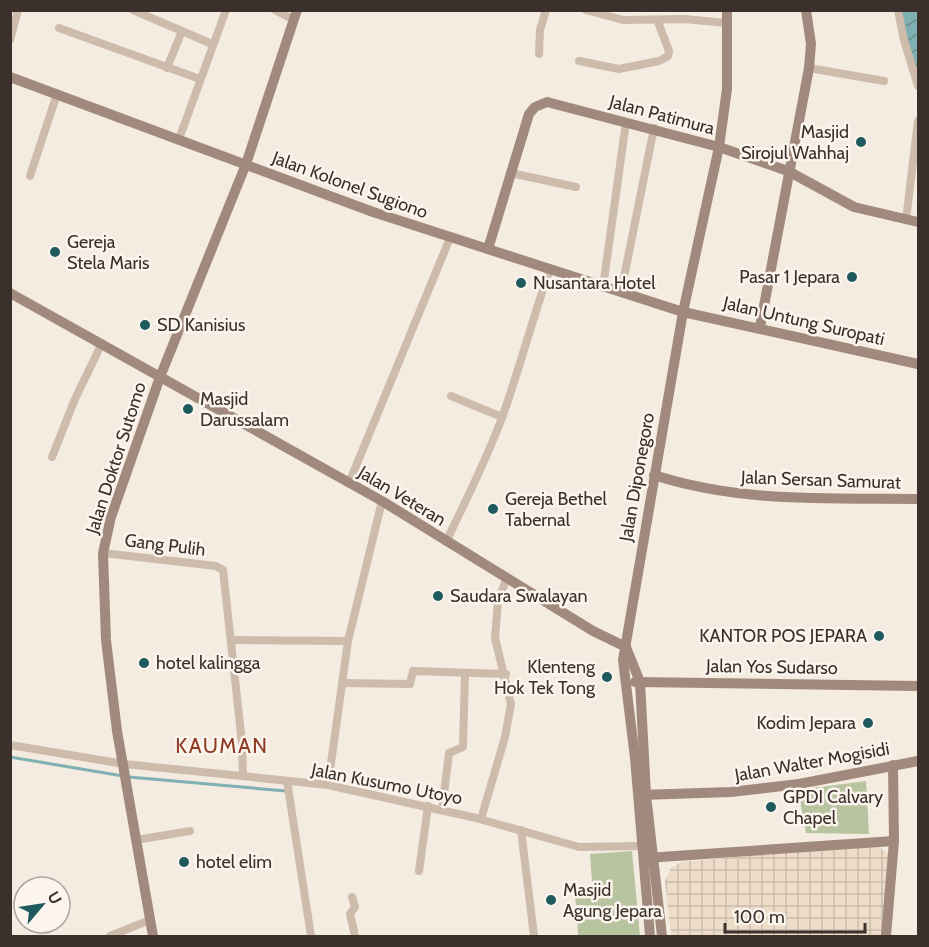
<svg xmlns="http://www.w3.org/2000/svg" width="929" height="947" viewBox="0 0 929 947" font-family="Cabin,sans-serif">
  <defs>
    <pattern id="plaza-grid" width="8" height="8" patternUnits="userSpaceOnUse" patternTransform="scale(1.5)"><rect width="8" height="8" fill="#ecdcc8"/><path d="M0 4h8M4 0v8" fill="none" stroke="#cbbdac"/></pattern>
    <pattern id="water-waves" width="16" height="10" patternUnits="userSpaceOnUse" patternTransform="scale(1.5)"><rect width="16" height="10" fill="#7fb0b2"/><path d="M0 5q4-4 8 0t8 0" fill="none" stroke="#699091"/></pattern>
  </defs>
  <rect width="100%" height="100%" fill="#f4ebe1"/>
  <g fill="#b8c4a0">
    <path d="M866 781 869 834 806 833 798 790Z"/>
    <path d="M632 851 640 936H578L577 918 585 917 584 905H576L575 897 593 896 590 854Z"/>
  </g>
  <path fill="url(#plaza-grid)" d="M870 845 878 846 888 854 882 936H671L665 881 671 868 681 862Z"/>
  <path fill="url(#water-waves)" d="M900 11H918V81Z"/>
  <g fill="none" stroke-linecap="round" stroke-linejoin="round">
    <g stroke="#7fb0b2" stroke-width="3">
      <path d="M10 757 123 776"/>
      <path d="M129 777 286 791"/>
    </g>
    <g stroke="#cdbbac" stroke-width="8">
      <path d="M133 10 212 44"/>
      <path d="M275 10 294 20"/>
      <path d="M586 10 623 20 684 19 727 23"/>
      <path d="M898 10 904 40 918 86"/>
      <path d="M59 28 200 79"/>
      <path d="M10 40 18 10"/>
      <path d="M539 54 540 30 546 10"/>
      <path d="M579 61 619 69 659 61 668 56 669 51 658 22"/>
      <path d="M167 68 182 31"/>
      <path d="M809 68 884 81"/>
      <path d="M179 139 226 10"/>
      <path d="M511 173 576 187"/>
      <path d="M30 176 57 94"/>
      <path d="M906 220 918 121"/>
      <path d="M603 287 626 122"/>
      <path d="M621 292 654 128"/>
      <path d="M451 396 502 417"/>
      <path d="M52 457 75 399 102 343"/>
      <path d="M349 483 450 238"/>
      <path d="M446 542C466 500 487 459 503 415 520 367 533 317 550 269"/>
      <path d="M103 553 216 566 223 570 242 743 243 776"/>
      <path d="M232 640 348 641"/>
      <path d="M342 683 410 684 413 671 506 674"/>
      <path d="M10 745 124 764 328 785 476 818 579 847 641 846"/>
      <path d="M287 781 311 936"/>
      <path d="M328 785 348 641 382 501"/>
      <path d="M442 810 449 753 463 747 465 674"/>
      <path d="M481 819 505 737 511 704 495 638 498 600 507 578"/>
      <path d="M521 830 534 936"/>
      <path d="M136 840 190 831"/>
      <path d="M419 871 428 806"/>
      <path d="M352 897 355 907 350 914 355 936"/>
      <path d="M110 936 150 920"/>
    </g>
    <g stroke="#a18a7d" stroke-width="10">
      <path d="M10 77 373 212 683 312 918 364"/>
      <path d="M488 249 529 114 535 107 547 102 719 147 788 171 854 207 918 222"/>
      <path d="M10 293 382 501 593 631 626 647"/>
      <path d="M760 327 809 68 811 44 806 10"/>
      <path d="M654 475C740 503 829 498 918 499"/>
      <path d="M626 647 640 682 646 795 662 936"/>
      <path d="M635 682 918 686"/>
      <path d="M641 795 731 792 799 784 918 761"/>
      <path d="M646 858 894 841"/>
      <path d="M153 936 117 731 106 640 103 553 111 517 160 377 246 164 297 10"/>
      <path d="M650 936 635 758 623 660 683 312 719 147 727 89V10"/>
      <path d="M886 936 894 841 893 765"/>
    </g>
  </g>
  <g fill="#1f5a5e" stroke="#fbf5ee" stroke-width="2">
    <circle cx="861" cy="142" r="6"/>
    <circle cx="55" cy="252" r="6"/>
    <circle cx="852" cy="277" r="6"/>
    <circle cx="521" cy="283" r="6"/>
    <circle cx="145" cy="325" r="6"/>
    <circle cx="188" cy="409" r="6"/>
    <circle cx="493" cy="509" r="6"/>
    <circle cx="438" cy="596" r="6"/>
    <circle cx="879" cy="636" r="6"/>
    <circle cx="144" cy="663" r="6"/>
    <circle cx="607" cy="677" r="6"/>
    <circle cx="868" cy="723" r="6"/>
    <circle cx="771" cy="807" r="6"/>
    <circle cx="184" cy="862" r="6"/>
    <circle cx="551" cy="900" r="6"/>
  </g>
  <g text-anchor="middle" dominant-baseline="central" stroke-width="5" stroke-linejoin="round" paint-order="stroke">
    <g font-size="18" fill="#3b302b" stroke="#fbf5ee">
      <text transform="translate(662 115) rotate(15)">Jalan Patimura</text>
      <text transform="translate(350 185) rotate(20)">Jalan Kolonel Sugiono</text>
      <text transform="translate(804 321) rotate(13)">Jalan Untung Suropati</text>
      <text transform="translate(116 458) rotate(-72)">Jalan Doktor Sutomo</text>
      <text transform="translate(637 477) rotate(-80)">Jalan Diponegoro</text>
      <text transform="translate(821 480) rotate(2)">Jalan Sersan Samurat</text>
      <text transform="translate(402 496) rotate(31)">Jalan Veteran</text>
      <text transform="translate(165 545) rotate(7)">Gang Pulih</text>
      <text transform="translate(772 667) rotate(1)">Jalan Yos Sudarso</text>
      <text transform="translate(812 762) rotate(-10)">Jalan Walter Mogisidi</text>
      <text transform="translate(387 784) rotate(11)">Jalan Kusumo Utoyo</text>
    </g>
    <g font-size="18" fill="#3b302b" stroke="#fbf5ee" text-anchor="start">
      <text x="849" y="132" text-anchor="end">Masjid<tspan x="849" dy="21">Sirojul Wahhaj</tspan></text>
      <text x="67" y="242">Gereja<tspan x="67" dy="21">Stela Maris</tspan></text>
      <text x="840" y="277" text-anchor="end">Pasar 1 Jepara</text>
      <text x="533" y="283">Nusantara Hotel</text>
      <text x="157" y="325">SD Kanisius</text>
      <text x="200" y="399">Masjid<tspan x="200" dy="21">Darussalam</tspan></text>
      <text x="505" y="499">Gereja Bethel<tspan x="505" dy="21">Tabernal</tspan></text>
      <text x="450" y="596">Saudara Swalayan</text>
      <text x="867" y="636" text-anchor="end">KANTOR POS JEPARA</text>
      <text x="156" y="663">hotel kalingga</text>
      <text x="595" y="667" text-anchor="end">Klenteng<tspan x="595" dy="21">Hok Tek Tong</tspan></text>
      <text x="856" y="723" text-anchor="end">Kodim Jepara</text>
      <text x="783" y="797">GPDI Calvary<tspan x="783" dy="21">Chapel</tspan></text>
      <text x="196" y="862">hotel elim</text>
      <text x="563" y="890">Masjid<tspan x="563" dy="21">Agung Jepara</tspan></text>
    </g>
    <g font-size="21" letter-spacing="1.5" fill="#8c3b22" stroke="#fbf5ee">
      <text x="222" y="745">KAUMAN</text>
    </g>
  </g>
  <rect width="929" height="947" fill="none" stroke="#3b302b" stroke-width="24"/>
  <g transform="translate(42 905) rotate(61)"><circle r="28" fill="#fbf5ee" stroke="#aea6a0" stroke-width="1.5"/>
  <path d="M0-4.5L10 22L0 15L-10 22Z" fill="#1f5a5e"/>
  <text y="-9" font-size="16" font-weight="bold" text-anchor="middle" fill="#3b302b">U</text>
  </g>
  <path d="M725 923v9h140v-9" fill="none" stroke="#3b302b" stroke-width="3"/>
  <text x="734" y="923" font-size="18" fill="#3b302b" stroke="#fbf5ee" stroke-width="4.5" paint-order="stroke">100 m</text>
</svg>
